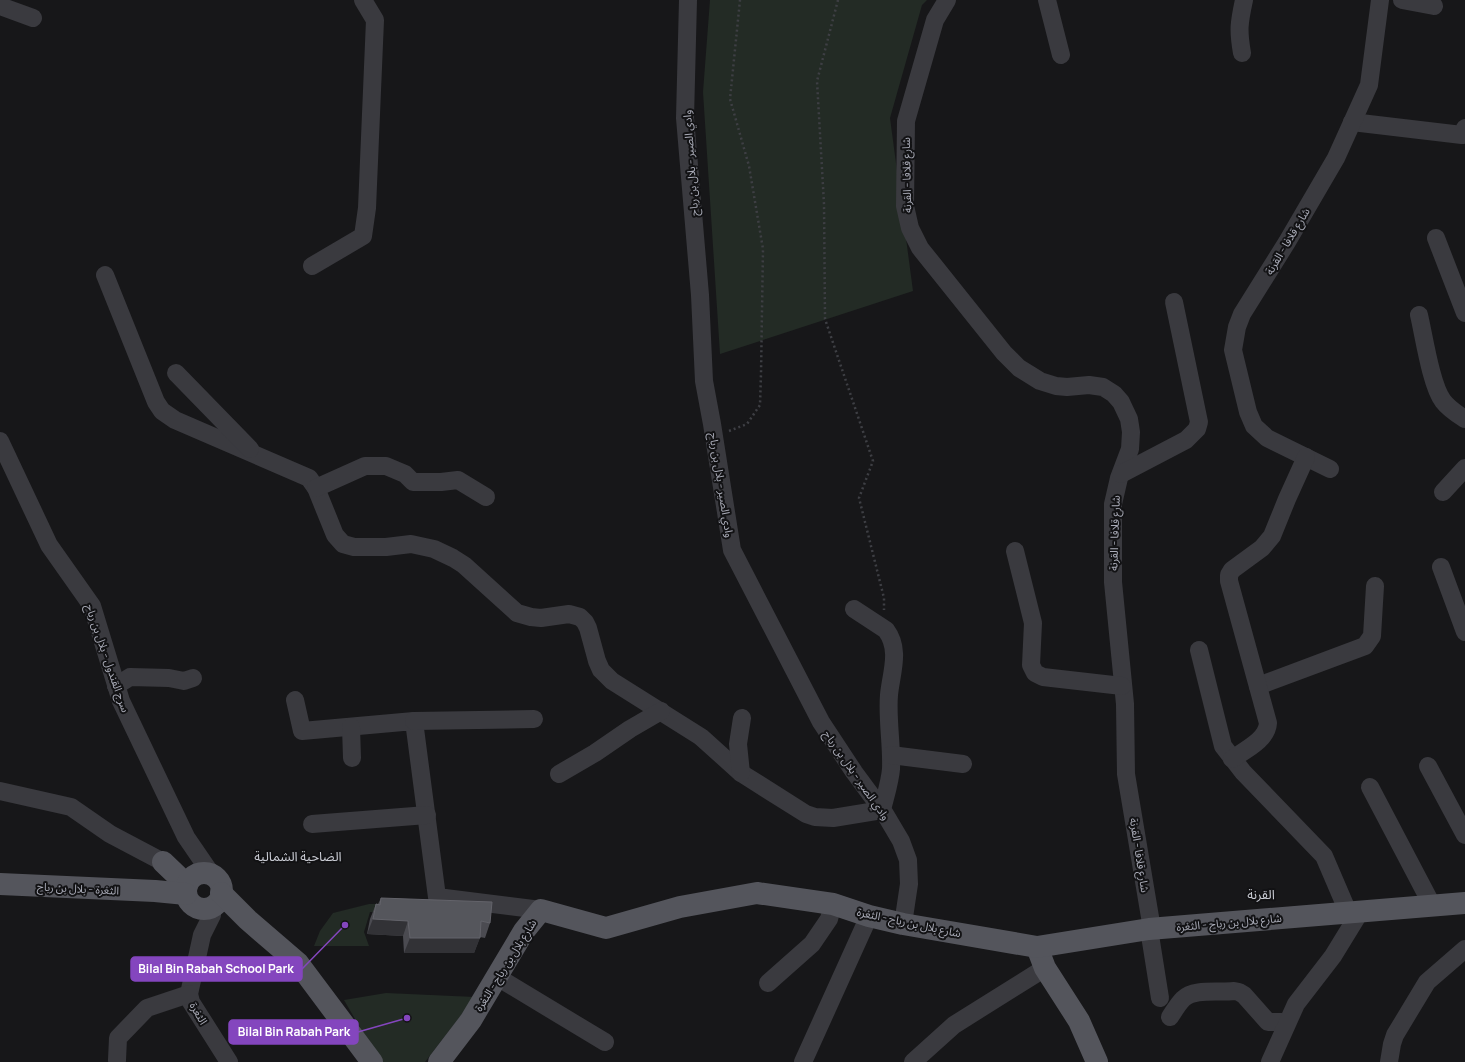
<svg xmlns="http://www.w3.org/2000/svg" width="1465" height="1062" viewBox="0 0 1465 1062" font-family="Manrope,'Noto Sans Arabic',sans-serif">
  <rect width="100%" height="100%" fill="#171719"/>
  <g fill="#232b25">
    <path d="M710 0H927L922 5 890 118 913 291 720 354 703 92Z"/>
    <path d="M435 903 438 913 370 912 364 932 369 946H314L320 931 333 913 369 904Z"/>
    <path d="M386 993 475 997 425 1062H380L344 1000Z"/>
  </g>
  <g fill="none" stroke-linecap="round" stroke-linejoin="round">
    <g stroke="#3e3f44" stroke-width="2.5" stroke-dasharray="2 3" stroke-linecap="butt">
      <path d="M838 0 817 81 824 204 825 319 873 461 859 498 884 598V610"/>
      <path d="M729 431 747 424 760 405 761 374 763 249 749 166 730 99 740 0"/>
    </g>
    <g stroke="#3a3a3f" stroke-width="18">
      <path d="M688 0 685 118 700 295 704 381 712 424 732 550 821 722 854 772 885 814 901 841 908 860 909 884 903 924"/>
      <path d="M947 0 935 20 906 121 905 206 910 228 920 248 1004 353 1019 368 1040 381 1056 386 1067 387 1089 385 1103 387 1114 394 1121 402 1129 419 1131 432 1130 449 1119 478 1113 504V582L1125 704 1126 774 1152 929"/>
      <path d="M1047 0 1061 55"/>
      <path d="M1402 0 1434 6"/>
      <path d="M0 6 33 18"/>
      <path d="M1242 53C1238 30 1239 23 1244 0"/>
      <path d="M1352 122 1462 135 1465 128"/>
      <path d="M1436 238 1465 313"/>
      <path d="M312 266 363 236 367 208 375 20 363 0"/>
      <path d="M105 275 156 402 162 411 175 420 309 478 316 488 335 535 343 544 354 547H386L411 544 434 549 453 558 464 565 517 613 531 617 541 618 569 614 580 617 585 622 588 628 597 661 601 670 612 681 701 737 741 773 806 814 815 817 833 818 882 810C885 797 890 782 891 769 892 744 887 719 889 695 891 673 901 650 886 630L854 609"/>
      <path d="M1419 315C1424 336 1431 385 1443 401 1449 409 1457 414 1465 419"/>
      <path d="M176 373 250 449"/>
      <path d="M0 441 49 545 92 606 121 701 186 837 212 875"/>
      <path d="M1330 469 1267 438 1254 426 1248 412 1233 350 1237 327 1242 314 1287 242 1336 158 1369 85 1380 0"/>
      <path d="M1121 474 1186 440 1197 429 1199 422 1174 302"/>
      <path d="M316 488 365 466H386L405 474 413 482H441L458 480 486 497"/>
      <path d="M1443 492 1465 468"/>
      <path d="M1015 551 1033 623 1031 665 1035 673 1043 677 1122 686"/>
      <path d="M1441 567 1465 632"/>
      <path d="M1199 650 1223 746 1243 772 1324 856 1348 912"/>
      <path d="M116 686 130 677 169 678 184 681 193 678"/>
      <path d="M1258 686 1365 646 1372 636 1375 586"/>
      <path d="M295 700 302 731 414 721 437 897 541 910"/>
      <path d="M414 721 534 719"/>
      <path d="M351 727 352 758"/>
      <path d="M891 755 963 764"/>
      <path d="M1232 759C1245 750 1267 740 1268 723L1229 581V575L1232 570 1262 548 1272 536 1287 499 1306 457"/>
      <path d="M1428 766 1465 835"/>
      <path d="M741 773 738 744 742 718"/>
      <path d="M559 774 595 753 630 729 661 711"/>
      <path d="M1370 787 1432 905"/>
      <path d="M0 791 71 807 110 834 163 862"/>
      <path d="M312 824 427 815"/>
      <path d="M210 907 212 915 202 935 189 994 191 1002 229 1062"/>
      <path d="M1149 929 1160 998"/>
      <path d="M497 977 605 1042"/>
      <path d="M768 983 812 944 829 919 833 904"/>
      <path d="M1170 1017C1174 1011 1178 1004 1183 999 1194 988 1219 993 1234 991L1239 992 1244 995 1268 1022H1287"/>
      <path d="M117 1060 118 1038 147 1008 189 994"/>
      <path d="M803 1062 869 916"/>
      <path d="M913 1062 954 1025 1045 968"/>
      <path d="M1270 1062 1296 1004 1333 956 1360 912"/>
      <path d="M1389 1062 1392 1044 1395 1035 1427 982 1465 949"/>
    </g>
    <g stroke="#54555c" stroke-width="22">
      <path d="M163 862 187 885"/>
      <circle cx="204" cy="891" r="18"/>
      <path d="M0 884 155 891 186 894"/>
      <path d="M221 893 248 920 298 963 372 1062"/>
      <path d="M1037 947 1045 968 1079 1021 1097 1062"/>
      <path d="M439 1062 471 1020 524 931 541 910 606 928 680 907 757 893 833 904 869 916 903 924 1037 947 1149 929 1465 903"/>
    </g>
  </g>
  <path fill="#4b4b51" d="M381 898 490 923 485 938 480 937 474 953H404L403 936 367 934 370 919 376 904H378Z"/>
  <g fill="#323236">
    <path d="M373 919 408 921 403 936 367 934Z"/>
    <path d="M410 938H480L474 953H404Z"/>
  </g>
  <path fill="#55565c" stroke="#63636a" d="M381 898 492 902 490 923 481 921 480 938H410L408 921 373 919 376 904 380 905Z"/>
  <g text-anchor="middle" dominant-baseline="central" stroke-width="4" stroke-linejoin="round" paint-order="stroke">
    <g font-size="11" fill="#aaacb8" stroke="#121214">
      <text transform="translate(690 163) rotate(-94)">وادي الصير - بلال بن رباح</text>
      <text transform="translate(906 175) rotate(-91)">شارع قلافا - القرنة</text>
      <text transform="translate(1287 241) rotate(-59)">شارع قلافا - القرنة</text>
      <text transform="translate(722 485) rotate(81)">وادي الصير - بلال بن رباح</text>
      <text transform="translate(1114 533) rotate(-88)">شارع قلافا - القرنة</text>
      <text transform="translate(108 658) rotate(71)">سرج القندول - بلال بن رباح</text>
      <text transform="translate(857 775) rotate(55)">وادي الصير - بلال بن رباح</text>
      <text transform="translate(1140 855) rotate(81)">شارع قلافا - القرنة</text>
      <text transform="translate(78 888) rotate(3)">الثغرة - بلال بن رباح</text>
      <text transform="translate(909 922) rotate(12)">شارع بلال بن رباح - الثغرة</text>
      <text transform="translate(1229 922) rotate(-5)">شارع بلال بن رباح - الثغرة</text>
      <text transform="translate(505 965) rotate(-58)">شارع بلال بن رباح - الثغرة</text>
      <text transform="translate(199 1013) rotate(60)">الثغرة</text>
    </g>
    <g font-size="13" fill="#caccd4" stroke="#121214">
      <text x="298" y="856">الضاحية الشمالية</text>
      <text x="1261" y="894">القرنة</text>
    </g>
  </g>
  <path fill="none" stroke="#8446be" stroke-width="1.5" d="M345 925L302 969M407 1018L358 1032"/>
  <g fill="#8446be" stroke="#121214" stroke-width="1.5">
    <circle cx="345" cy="925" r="4"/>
    <circle cx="407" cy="1018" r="4"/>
  </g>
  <g fill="#8446be" stroke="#8446be" stroke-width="1.5">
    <rect x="131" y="957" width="171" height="24" rx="4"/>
    <rect x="229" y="1020" width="129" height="24" rx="4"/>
  </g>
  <g font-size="12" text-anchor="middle" font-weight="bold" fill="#fff">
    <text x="216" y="973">Bilal Bin Rabah School Park</text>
    <text x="294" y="1036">Bilal Bin Rabah Park</text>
  </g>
</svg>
